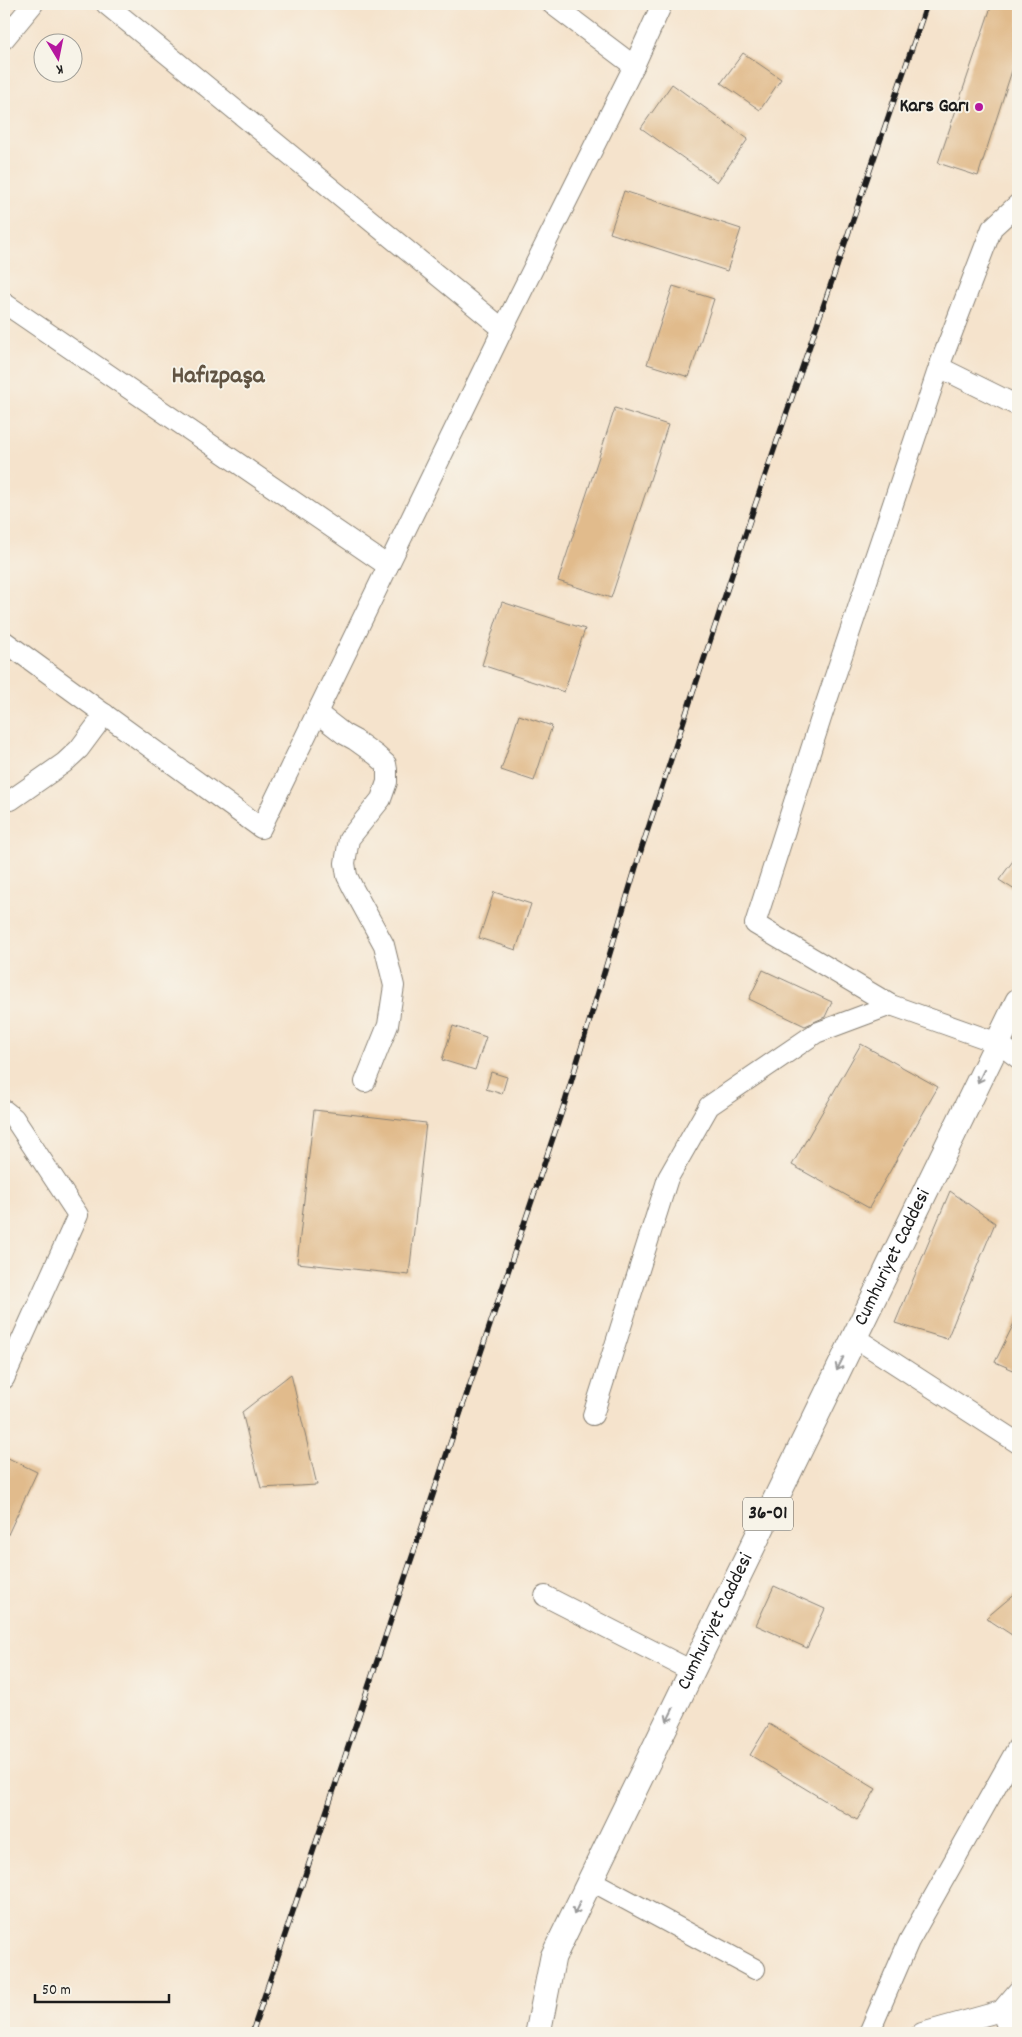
<svg xmlns="http://www.w3.org/2000/svg" width="1022" height="2037" viewBox="0 0 1022 2037" font-family="Dekko,sans-serif">
  <rect width="100%" height="100%" fill="#f7f3e8"/>
  <filter id="ink" filterUnits="userSpaceOnUse"><feTurbulence type="fractalNoise" baseFrequency=".02" numOctaves="2"/><feDisplacementMap in="SourceGraphic" scale="10" xChannelSelector="R" yChannelSelector="G"/><feConvolveMatrix kernelMatrix="1 2 1 2 8 2 1 2 1" color-interpolation-filters="sRGB"/></filter>
  <filter id="wash" filterUnits="userSpaceOnUse"><feTurbulence type="fractalNoise" baseFrequency=".0096" numOctaves="4" result="noise"/><feDisplacementMap in="SourceGraphic" scale="20" xChannelSelector="R" yChannelSelector="G"/><feGaussianBlur stdDeviation="1.12" result="paint"/><feColorMatrix in="noise" values="0 0 0 0 0 0 0 0 0 0 0 0 0 0 0 0 0 1.4 0 .05"/><feComposite in="paint" operator="in"/></filter>
  <g filter="url(#wash)">
    <rect width="100%" height="100%" fill="#f5e3cc"/>
    <g id="blocks">
      <g fill="#e1bb8c">
        <path d="M992 4H1018V52L978 176 938 163Z"/>
        <path d="M743 53 781 79 760 110 721 83Z"/>
        <path d="M672 84 748 139 717 182 641 128Z"/>
        <path d="M624 191 741 229 727 271 610 233Z"/>
        <path d="M673 286 714 299 689 377 647 364Z"/>
        <path d="M615 408 668 425 611 598 558 581Z"/>
        <path d="M502 602 585 629 564 692 482 665Z"/>
        <path d="M519 715 552 726 534 781 501 770Z"/>
        <path d="M1018 854V892L999 880Z"/>
        <path d="M494 892 531 904 516 950 479 938Z"/>
        <path d="M763 970 832 1002 825 1017 805 1026 749 999Z"/>
        <path d="M453 1026 486 1037 475 1070 442 1060Z"/>
        <path d="M861 1044 938 1087 869 1208 792 1165Z"/>
        <path d="M491 1072 507 1077 502 1094 486 1089Z"/>
        <path d="M314 1110 426 1123 409 1275 297 1263Z"/>
        <path d="M950 1191 995 1223 947 1339 895 1323Z"/>
        <path d="M1018 1315V1372L995 1362Z"/>
        <path d="M291 1374 317 1485 261 1488 242 1412Z"/>
        <path d="M4 1456 37 1472 4 1543Z"/>
        <path d="M774 1586 825 1609 807 1648 756 1625Z"/>
        <path d="M1018 1591V1639L986 1618Z"/>
        <path d="M769 1724 876 1789 857 1820 750 1755Z"/>
      </g>
    </g>
  </g>
  <g filter="url(#ink)">
    <use href="#blocks" fill-opacity="0" stroke="#888074" stroke-width="1"/>
    <g fill="none" stroke-linecap="round" stroke-linejoin="round">
      <g stroke="#888074" stroke-width="22">
        <g id="minor">
          <path d="M106 4 503 329"/>
          <path d="M552 4 634 66"/>
          <path d="M4 39 33 4"/>
          <path d="M1018 204 992 228 939 367 822 715 755 924 891 1005 998 1043 1018 1058"/>
          <path d="M4 303 388 566"/>
          <path d="M939 367 1018 406"/>
          <path d="M4 641 261 828 503 329 634 66 662 4"/>
          <path d="M317 713 344 734 355 740 376 755 386 764 387 770V782L381 799 349 839 345 863 347 876 354 890 384 945 394 986 388 1025 365 1082"/>
          <path d="M11 800 64 763 79 749 105 714"/>
          <path d="M4 1110 14 1118 78 1215 4 1379"/>
          <path d="M854 1337 1018 1443"/>
          <path d="M593 1415 668 1178 709 1106 816 1033 891 1005"/>
          <path d="M545 1596 692 1671"/>
          <path d="M590 1880 755 1969"/>
          <path d="M869 2033 909 1941 1018 1747"/>
          <path d="M922 2033 1001 2011 1018 1991"/>
          <path d="M1010 2033 1001 2011 1014 2008"/>
        </g>
      </g>
      <g stroke="#888074" stroke-width="27">
        <g id="major">
          <path id="s1" d="M538 2033 553 1957 1018 1001"/>
        </g>
      </g>
      <use href="#minor" stroke="#fff" stroke-width="20"/>
      <use href="#major" stroke="#fff" stroke-width="25"/>
      <g stroke="#1c1c1c" stroke-width="5.5">
        <path id="rail" d="M252 2033 565 1102 642 847 753 511 927 4"/>
      </g>
      <use href="#rail" stroke="#f7f3e8" stroke-width="4" stroke-dasharray="11" stroke-linecap="butt"/>
    </g>
    <defs><path id="oneway-shaft" d="M-6 0H5M1.5-3L5.5 0L1.5 3" fill="none" stroke-width="1.6" stroke-linecap="round" stroke-linejoin="round" transform="scale(1.25)"/></defs>
    <g stroke="#999">
      <use href="#oneway-shaft" transform="translate(981 1076) rotate(116)"/>
      <use href="#oneway-shaft" transform="translate(840 1364) rotate(116)"/>
      <use href="#oneway-shaft" transform="translate(670 1715) rotate(116)"/>
      <use href="#oneway-shaft" transform="translate(577 1908) rotate(116)"/>
    </g>
  </g>
  <circle fill="#b5179e" stroke="#f7f3e8" stroke-width="2" cx="979" cy="107" r="5"/>
  <g text-anchor="middle" dominant-baseline="central" stroke-width="4" stroke-linejoin="round" paint-order="stroke">
    <rect fill="#f7f3e8" stroke="#5e5c59" stroke-width="1" x="743" y="1497.5" width="50" height="33" rx="4"/>
    <g font-size="19" font-weight="bold" fill="#1c1c1c">
      <text x="768" y="1514">36-01</text>
    </g>
    <g font-size="20" font-weight="bold" fill="#1c1c1c" stroke="#f7f3e8" text-anchor="end">
      <text x="969" y="107">Kars Garı</text>
    </g>
    <g font-size="20" fill="#1c1c1c" stroke="#f7f3e8">
      <text stroke="none"><textPath href="#s1" startOffset="855">Cumhuriyet Caddesi</textPath></text>
      <text stroke="none"><textPath href="#s1" startOffset="450">Cumhuriyet Caddesi</textPath></text>
    </g>
    <g font-size="25" font-weight="bold" fill="#615443" stroke="#f7f3e8">
      <text x="218" y="377">Hafızpaşa</text>
    </g>
  </g>
  <rect width="1022" height="2037" fill="none" stroke="#f7f3e8" stroke-width="20"/>
  <g transform="translate(58 58) rotate(170)"><circle r="24" fill="#f7f3e8" stroke="#9f9d96"/>
  <path d="M0-4L9 19L0 12L-9 19Z" fill="#b5179e"/>
  <text y="-8" font-size="14" font-weight="bold" text-anchor="middle" fill="#1c1c1c">K</text>
  </g>
  <path d="M35 1994v8h134v-8" fill="none" stroke="#1c1c1c" stroke-width="2.5"/>
  <text x="42" y="1994" font-size="15" fill="#1c1c1c" stroke="#f7f3e8" stroke-width="4" paint-order="stroke">50 m</text>
</svg>
